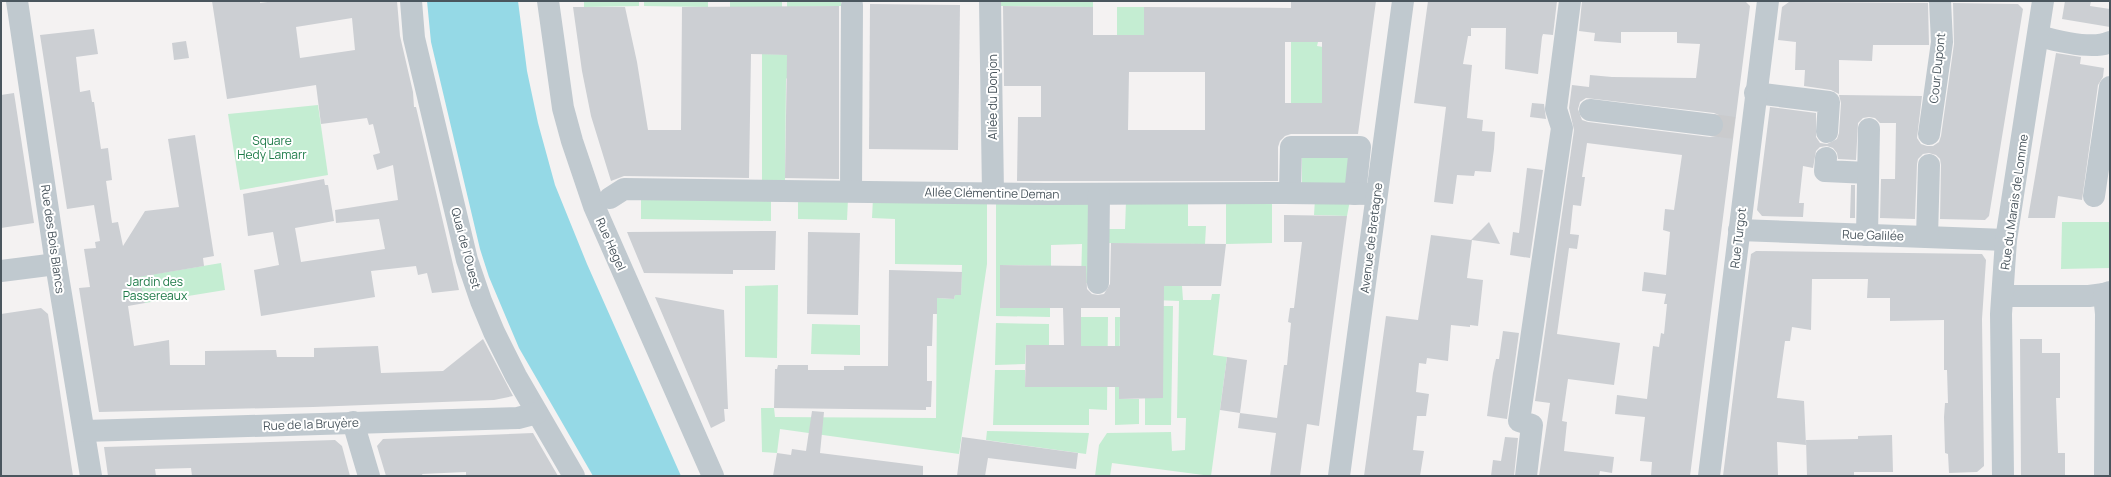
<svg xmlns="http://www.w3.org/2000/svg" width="2111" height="477" viewBox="0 0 2111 477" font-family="Manrope,sans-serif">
  <rect width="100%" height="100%" fill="#f4f2f2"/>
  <g fill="#c4edd2">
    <path d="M584 1H639V6L584 7Z"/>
    <path d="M644 1H708V7L644 6Z"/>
    <rect x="730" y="1" width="52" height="6"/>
    <path d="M787 1H841V6L787 7Z"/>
    <path d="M1001 1H1093V7L1001 6Z"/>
    <rect x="1117" y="7" width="27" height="28"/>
    <path d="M1291 42H1318L1317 46 1323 47 1322 103H1291Z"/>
    <path d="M762 54 808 55 786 79 785 183 762 187Z"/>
    <path d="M318 105 328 175 240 190 228 114Z"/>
    <path d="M1302 152H1355L1352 185 1302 184Z"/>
    <path d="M641 195 771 197V221L641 219Z"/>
    <path d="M873 198 987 199V264L959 454 780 429 777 453 762 452 761 408H774L775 417 936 418 937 298 954 299 955 295H961L962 265 895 264V219L872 218Z"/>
    <path d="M798 199H848L847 220 798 219Z"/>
    <path d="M996 199H1090V283H1081L1082 244 1051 245V266L1000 265V308H1050V317L996 316Z"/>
    <path d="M1226 199H1272V243L1226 244Z"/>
    <path d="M1315 199 1350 200 1347 216 1314 215Z"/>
    <path d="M1126 201H1188V226H1206L1205 244 1103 243V229H1125Z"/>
    <path d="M2062 222H2110V268L2061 269Z"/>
    <path d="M221 263 225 290 145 303 143 296 107 282Z"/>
    <path d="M778 285 777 358 745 357V286Z"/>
    <path d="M1155 286H1182L1183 300H1211L1212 294H1220L1213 355 1227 357 1211 476 1112 463 1110 476H1095L1099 445 1107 433 1171 432 1172 451 1185 450 1186 418H1177L1179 301 1155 300Z"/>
    <path d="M1163 306H1173L1171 425H1145V398H1162Z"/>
    <path d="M1081 317H1108L1107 410 1089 409V425H993L995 370H1025V387L1081 346Z"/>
    <path d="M1115 317H1120L1119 399H1139V424L1115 425Z"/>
    <path d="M996 323 1049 324V345H1026L1025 364 995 365Z"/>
    <path d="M812 324 860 325V355L811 354Z"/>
    <path d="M987 431 1089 433 1086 454 986 440Z"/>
  </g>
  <path fill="#95d9e6" d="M427 1H518L527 71 538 123 555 185 587 264 681 476H593L519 348 489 277 480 249 431 42Z"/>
  <g fill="#cccfd3" fill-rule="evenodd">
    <path d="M212 1H260V3L275 1H397L400 36 413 92 414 107H416L420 124 459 290 432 293 427 273 418 275 416 266 371 271 375 297 261 316 254 270 279 265 273 232 248 236 243 194 324 179 325 185H328L334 221 295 228 301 262 385 249 379 219 336 223 335 210 398 200 393 165 377 170 373 155 380 153 373 124 369 125 367 118 321 124 316 85 227 99ZM352 18 355 50 300 58 296 27Z"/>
    <path d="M1291 1H1376L1358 134H1291L1285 136 1280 141 1278 147V181H1017L1018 117H1041V86H1004L1003 6 1093 7V35H1144V7L1291 8ZM1285 42H1322V103H1285ZM1129 72H1205V130H1128Z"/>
    <path d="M1428 1H1557L1553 35 1543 34 1542 37 1538 74 1505 69 1506 28H1471V36H1468L1463 64 1472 65 1467 118 1483 120 1482 131 1495 132 1494 149 1491 172 1475 171 1474 176 1457 175 1453 204 1434 202 1446 107 1414 103Z"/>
    <path d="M1582 1H1745L1750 6 1690 476H1651L1652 462 1640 461 1645 417 1615 414 1617 395 1647 399 1653 346 1659 347 1661 333 1664 334 1667 304H1664L1666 294 1642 291 1644 272 1666 275 1670 232 1663 230 1665 209 1674 210 1682 155 1587 143 1582 177H1585L1581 206 1573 205 1570 234 1579 235 1577 249 1569 248 1557 334 1620 343 1614 385 1568 379 1562 421 1567 422 1564 451 1614 457 1612 473 1600 471 1599 476H1539L1550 403 1535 401 1574 130 1569 108 1572 85 1589 87 1590 75 1612 77 1696 78 1700 44 1677 43V32H1621V43L1594 41 1595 33 1579 31ZM1586 98 1714 113 1719 115 1723 120 1724 127 1717 136 1710 137 1588 122 1582 120 1578 109 1580 102Z"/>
    <path d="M2065 1H2091L2090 6 2110 9V27L2062 19Z"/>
    <path d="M1789 2 1928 3 1929 45H1873L1872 61 1839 60V94L1831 90 1804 86 1805 70H1795L1796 42 1778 40 1782 7Z"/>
    <path d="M1953 3 2018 4 2023 9 1989 216 1985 220 1940 219 1941 165 1940 159 1936 155 1929 153 1923 154 1918 159 1917 164 1915 219 1880 218 1881 179H1895L1896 123H1880L1875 118 1869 117 1863 118 1858 123 1856 160 1838 159 1837 153 1833 148 1827 146 1820 147 1816 151 1813 168 1803 166 1799 203H1804L1803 217 1762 216 1757 210 1770 107 1816 113V137L1820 143 1827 144 1837 139 1839 133 1841 103 1839 95 1922 96 1917 138 1921 144 1927 146H1933L1939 142 1941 136 1954 44Z"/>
    <path d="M870 4 960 5 958 150 869 149Z"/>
    <path d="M839 6V179L785 178 787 55 751 54 749 178 624 176 611 181 591 116 582 71 573 7H625L637 62 648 130H681L682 7Z"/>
    <path d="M94 29 98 54 76 57 80 92 90 90 92 102H94L101 149 108 148 112 180 106 181 112 223 118 222 123 246 145 211 179 207 168 139 195 135 214 256 203 258 204 266 139 277 145 303 128 306 134 346 169 340 170 365H205V351L276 350 277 357H314V348L378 346 381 373 443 371 483 339 513 396 494 400 313 407 99 412 79 288 90 287 84 249 96 248 95 242 100 241 94 205 67 209 40 35Z"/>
    <path d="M186 41 189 58 174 60 172 43Z"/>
    <path d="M2056 53 2081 57 2080 64 2104 68 2103 77 2098 85 2082 200 2058 196 2055 218H2028Z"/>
    <path d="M14 93 34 223 1 228V95Z"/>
    <path d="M1532 103 1544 104 1546 119 1530 117Z"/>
    <path d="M1527 168 1543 170 1530 258 1510 255 1513 232 1519 233Z"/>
    <path d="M1851 185H1855V218H1850Z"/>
    <path d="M1284 215 1347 216 1319 426 1307 424 1300 476H1270L1276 433 1238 428 1240 413 1277 418 1284 365H1287L1291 323 1288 322 1290 308H1294L1302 242H1284Z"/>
    <path d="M1489 222 1500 244 1472 240 1467 278 1483 280 1478 326 1470 325V327L1451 325 1448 361 1427 358 1426 364 1419 363 1416 392 1429 394 1426 416H1417L1413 450 1424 451 1420 476H1364L1386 316 1418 320 1431 235 1471 240Z"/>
    <path d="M776 231 775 270H733V274L644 273 627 232Z"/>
    <path d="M808 232 860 233 858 315 807 314Z"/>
    <path d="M1111 243 1226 244 1221 286H1164L1163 398 1119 399V387H1025L1026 345H1064L1063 308H1000V265L1086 266 1087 289 1092 294 1098 295 1104 294 1110 284ZM1081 308H1120V346H1081Z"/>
    <path d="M1756 251 1982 254 1986 260 1982 319 1984 466 1977 472 1949 473 1948 454 1945 453 1944 417 1945 403H1948L1947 370H1944V320L1890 321V298H1867L1868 279H1812L1811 330 1792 327 1790 341H1785L1777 398 1804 401 1806 445 1777 442 1778 476H1723L1751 254Z"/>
    <path d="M889 270 962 272 961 295H955L954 299 937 298V314H933L932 346H927V381H932L931 407H926V410L774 408 775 369H777L778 365H808V370H844V366H888Z"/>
    <path d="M655 297 724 310 728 409H724L725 421 711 428Z"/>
    <path d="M41 308 48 314 73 476H1V314Z"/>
    <path d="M1503 331 1519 333 1507 419 1487 416 1493 373 1496 359H1499Z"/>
    <path d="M2020 339H2042V353H2060V398H2056L2058 453H2065V476H2021Z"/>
    <path d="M1227 357 1247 360 1240 413 1220 410Z"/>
    <path d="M812 411 824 412 820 453 923 466V476H773L777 453 791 455 792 449 806 451Z"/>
    <path d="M533 433 558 476H466V472L422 474 423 476H386L377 446 383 439Z"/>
    <path d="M1892 435 1893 472H1854V476H1807L1806 440 1858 439V436Z"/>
    <path d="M962 437 1078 453 1076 469 988 458 985 476H957Z"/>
    <path d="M1505 437 1518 438 1514 476H1491L1493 460 1501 461Z"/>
    <path d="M335 440 342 446 350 476H192L191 468 155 469 156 476H108L104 447Z"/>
  </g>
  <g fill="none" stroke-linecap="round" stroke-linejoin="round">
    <path stroke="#cacbcd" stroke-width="22" stroke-dasharray="22 11" stroke-linecap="butt" d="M1712 125 1735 128"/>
    <g stroke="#c0c9cf" stroke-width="22">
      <path d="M17 1 56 264 91 476"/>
      <path d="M411 1 414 38 467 260 481 301 494 332 516 376 574 476"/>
      <path d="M548 1 563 108 572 141 594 206 713 476"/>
      <path d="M990 1 993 193"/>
      <path d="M2039 36C2057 41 2093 50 2110 42"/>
      <path d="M1755 93 1829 102 1827 132"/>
      <path d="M1590 110 1712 125"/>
      <path d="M1929 134 1942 42 1940 1"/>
      <path d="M1826 158 1825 171 1868 173"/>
      <path d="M851 191 852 5"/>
      <path d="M1290 193 1291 147H1360L1355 194"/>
      <path d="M2094 196 2110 87"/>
      <path d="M610 198 624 189 1046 194 1284 193 1376 194"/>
      <path d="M1739 230 2006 240"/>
      <path d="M1867 235 1869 129"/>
      <path d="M1927 237 1929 165"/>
      <path d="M1 271 56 264"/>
      <path d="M1098 283 1099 194"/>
      <path d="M2003 296H2089L2104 294"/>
      <path d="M353 422 369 476"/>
      <path d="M85 431 518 418 537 413"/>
      <path d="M1339 476 1403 1"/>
      <path d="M1526 476 1532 425 1519 421 1562 128 1556 109 1570 1"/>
      <path d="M1709 476 1768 1"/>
      <path d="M2003 476 2001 314 2006 240 2043 1"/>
      <path d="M2105 476 2106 314 2104 294 2110 292"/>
    </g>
  </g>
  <g text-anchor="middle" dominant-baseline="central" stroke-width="4" stroke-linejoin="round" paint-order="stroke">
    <g font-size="12" fill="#4a565e" stroke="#fff">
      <text transform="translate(1937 68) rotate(-84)">Cour Dupont</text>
      <text transform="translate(992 97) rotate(-90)">Allée du Donjon</text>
      <text transform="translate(992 193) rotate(1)">Allée Clémentine Deman</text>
      <text transform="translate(2014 202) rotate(-82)">Rue du Marais de Lomme</text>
      <text transform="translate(1873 235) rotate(2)">Rue Galilée</text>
      <text transform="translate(1371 238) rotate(-83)">Avenue de Bretagne</text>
      <text transform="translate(1738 238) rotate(-83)">Rue Turgot</text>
      <text transform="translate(53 239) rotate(82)">Rue des Bois Blancs</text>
      <text transform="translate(611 244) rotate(66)">Rue Hegel</text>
      <text transform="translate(466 248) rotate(75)">Quai de l'Ouest</text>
      <text transform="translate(311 424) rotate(-2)">Rue de la Bruyère</text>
    </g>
    <g font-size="12" fill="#1f7b49" stroke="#fff">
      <text x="272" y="140">Square<tspan x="272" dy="14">Hedy Lamarr</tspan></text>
      <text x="155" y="281">Jardin des<tspan x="155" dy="14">Passereaux</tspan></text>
    </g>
  </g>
  <rect width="2111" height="477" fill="none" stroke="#4a565e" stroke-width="4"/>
</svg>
